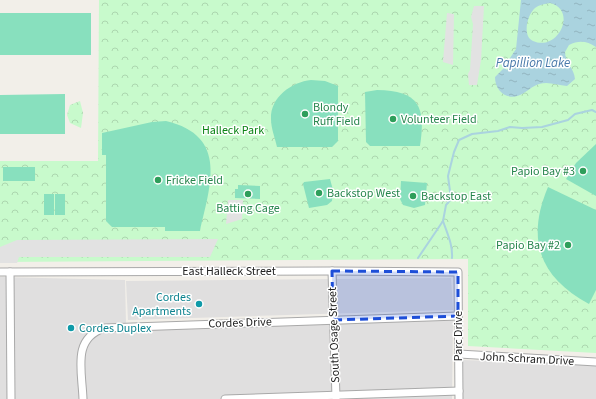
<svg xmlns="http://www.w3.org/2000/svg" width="596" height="399" viewBox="0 0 596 399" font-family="'Source Sans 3',sans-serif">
  <defs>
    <pattern id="park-crowns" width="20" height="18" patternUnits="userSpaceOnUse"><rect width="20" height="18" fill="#c8facc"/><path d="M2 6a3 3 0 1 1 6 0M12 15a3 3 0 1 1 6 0" fill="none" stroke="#acd6af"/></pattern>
    <pattern id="water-ripples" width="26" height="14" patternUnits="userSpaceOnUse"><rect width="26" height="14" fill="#aad3df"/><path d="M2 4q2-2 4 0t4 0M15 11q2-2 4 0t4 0" fill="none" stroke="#92b5bf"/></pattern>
  </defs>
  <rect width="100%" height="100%" fill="#f2efe9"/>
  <g fill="#e0dfdf">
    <path d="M0 277 125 280 126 323 453 319 452 399H0Z"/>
    <path d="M451 278 453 310 128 320 126 281Z"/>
    <path d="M463 360 596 365V399H463Z"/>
  </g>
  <g fill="url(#park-crowns)">
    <path d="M99 0H596V353L468 346V259L0 262V161H98Z"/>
    <path d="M80 101 83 113 81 128 70 123 67 115 70 105Z"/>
  </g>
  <g fill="#88e0be">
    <rect x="0" y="13" width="91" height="42"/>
    <path d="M311 80 325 81 338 86V141L332 147H277C275 138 271 128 271 119 270 97 292 82 311 80Z"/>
    <path d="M377 90C419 91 426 106 420 146H370L366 142 365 92Z"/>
    <path d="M65 94V134H0V95Z"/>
    <path d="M166 121C229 136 210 186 200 231H165V227H112L106 221V155H102V133L152 122Z"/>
    <path d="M596 144V196L566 179 576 163Z"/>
    <rect x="3" y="167" width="32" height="14"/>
    <path d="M330 179 333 190 332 201 327 205 309 208 303 184 304 182Z"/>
    <path d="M401 181 427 183 425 205 414 208 403 205 400 199Z"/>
    <path d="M238 185 260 186V199L235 198V189H238Z"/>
    <path d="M548 187 596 210V290L589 304C539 277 526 239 548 187Z"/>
    <rect x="44" y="194" width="10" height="21"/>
    <rect x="55" y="194" width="10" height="21"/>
  </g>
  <g fill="#e2e2e2">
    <path d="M474 6H484L481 60 477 85H469L468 74 470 70 473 24 471 17Z"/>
    <path d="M447 13 454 14 453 65 443 62Z"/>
    <path d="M228 200H243L242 219 226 224Z"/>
    <path d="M218 239 210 257H19L17 263H0V247L17 240Z"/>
  </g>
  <path fill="url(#water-ripples)" fill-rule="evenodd" d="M521 0H596V47C587 41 579 40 569 45L565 52C565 62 574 68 575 79L567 86C557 85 548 81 539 84 532 86 527 92 520 95 507 101 495 91 495 77L504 68 507 70 511 66 508 61 516 49ZM550 3C578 10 558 52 533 41 522 36 527 15 535 8 539 5 544 4 550 3Z"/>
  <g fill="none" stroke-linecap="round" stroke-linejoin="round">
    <g stroke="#aad3df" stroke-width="2">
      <path d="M443 221C447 233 453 245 452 258"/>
      <path d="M418 258 443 221 446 205 451 199 448 176 454 152 459 140 472 134 498 131 510 127 522 128 542 127 568 120 575 114 592 110 596 112"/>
    </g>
    <g stroke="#a9a9a9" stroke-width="9">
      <g id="street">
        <path d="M332 271 336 398"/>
        <path d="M0 272 332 271 458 272 459 399"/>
        <path d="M10 272 11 399"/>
        <path d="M459 354 596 362"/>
        <path d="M83 399C82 370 72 339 104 328L458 316"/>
        <path d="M225 399 459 391"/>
      </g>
    </g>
    <use href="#street" stroke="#fff" stroke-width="7"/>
  </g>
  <path fill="#1d4ed8" fill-opacity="0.2" stroke="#1d4ed8" stroke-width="3" stroke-dasharray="8 5" stroke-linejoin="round" d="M332 271 458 272V316L333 320Z"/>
  <g fill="#2e9e5b" stroke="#fff" stroke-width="1.5">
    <circle cx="305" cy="114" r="4"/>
    <circle cx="393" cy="119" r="4"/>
    <circle cx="583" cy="171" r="4"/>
    <circle cx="158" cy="180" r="4"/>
    <circle cx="319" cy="193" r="4"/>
    <circle cx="248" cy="194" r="4"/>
    <circle cx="413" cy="196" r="4"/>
    <circle cx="568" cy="245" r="4"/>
  </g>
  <g fill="#0f9aa8" stroke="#fff" stroke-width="1.5">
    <circle cx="199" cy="304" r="4"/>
    <circle cx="71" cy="328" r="4"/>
  </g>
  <g text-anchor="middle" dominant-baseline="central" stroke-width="3" stroke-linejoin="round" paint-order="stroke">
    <g font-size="12" fill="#27864d" stroke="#fff" text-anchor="start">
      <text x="313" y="107">Blondy<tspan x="313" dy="14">Ruff Field</tspan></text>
      <text x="401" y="119">Volunteer Field</text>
      <text x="575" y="171" text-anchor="end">Papio Bay #3</text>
      <text x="166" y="180">Fricke Field</text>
      <text x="327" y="193">Backstop West</text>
      <text x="421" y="196">Backstop East</text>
      <text x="248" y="208" text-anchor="middle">Batting Cage</text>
      <text x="560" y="245" text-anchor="end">Papio Bay #2</text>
    </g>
    <g font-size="12" fill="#0c8416" stroke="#fff">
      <text x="233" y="130">Halleck Park</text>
    </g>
    <g font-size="12" fill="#222" stroke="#fff">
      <text x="229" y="271">East Halleck Street</text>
      <text transform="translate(240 323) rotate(-2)">Cordes Drive</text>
      <text transform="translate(334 335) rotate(-92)">South Osage Street</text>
      <text transform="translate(458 336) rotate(-90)">Parc Drive</text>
      <text transform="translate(527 359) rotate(3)">John Schram Drive</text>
    </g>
    <g font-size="12" fill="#0d838f" stroke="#fff" text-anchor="end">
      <text x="191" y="297">Cordes<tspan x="191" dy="14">Apartments</tspan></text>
      <text x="79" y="328" text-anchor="start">Cordes Duplex</text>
    </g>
    <g font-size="13" font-style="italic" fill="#4a7aab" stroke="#fff">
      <text x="533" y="63">Papillion Lake</text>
    </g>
  </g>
</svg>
